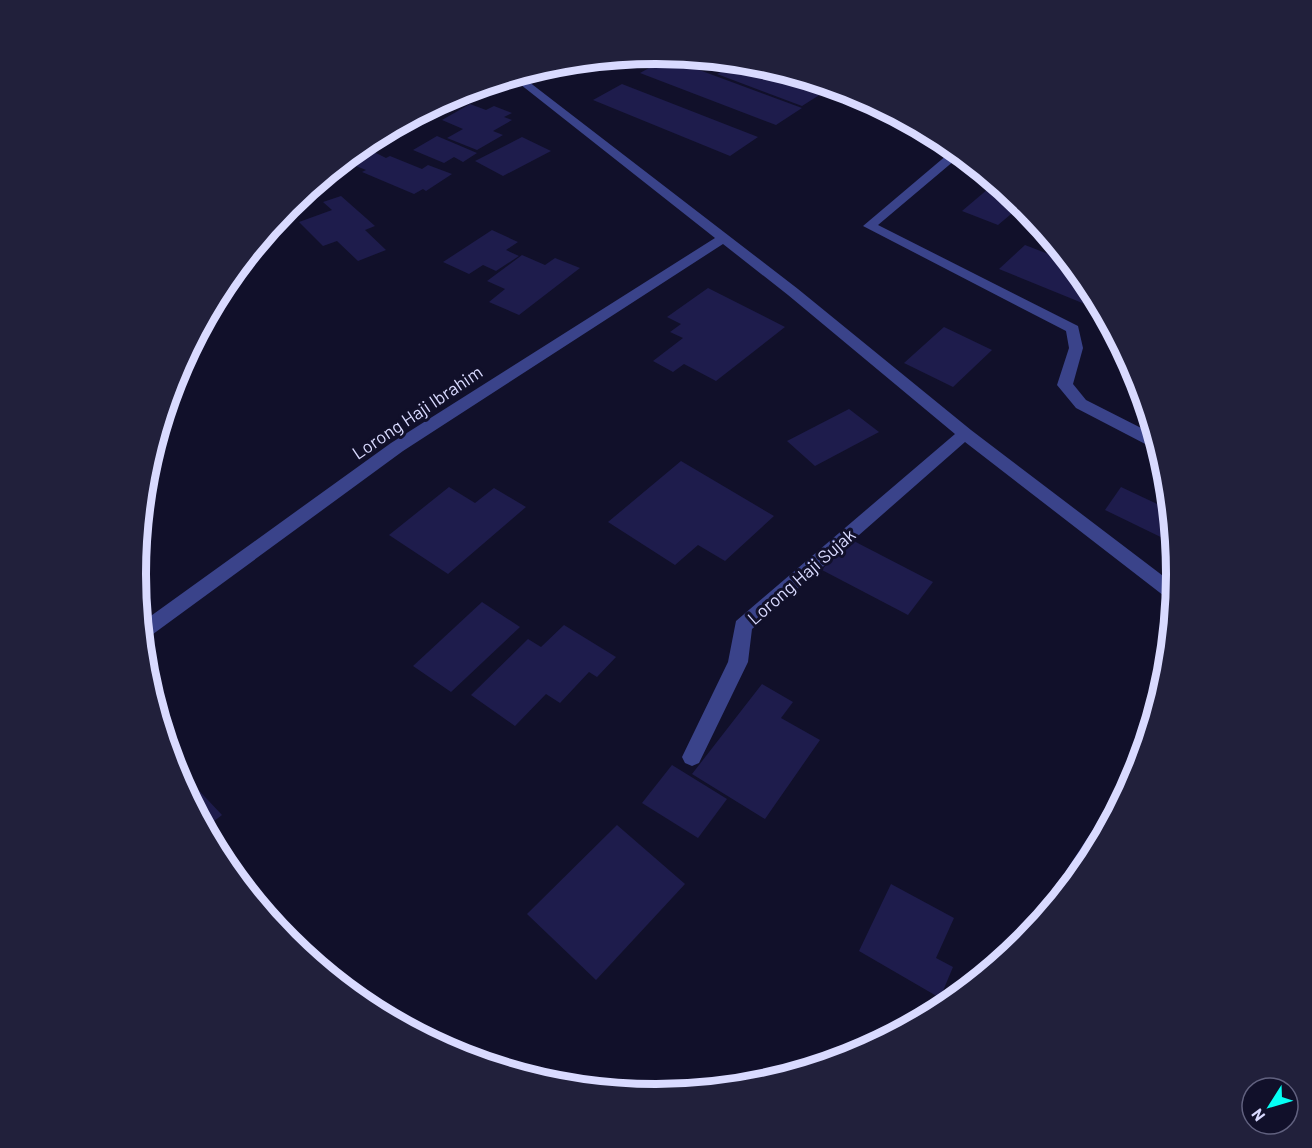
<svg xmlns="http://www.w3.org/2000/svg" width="1312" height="1148" viewBox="0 0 1312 1148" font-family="Barlow,sans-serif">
  <rect width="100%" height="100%" fill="#11102a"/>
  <g fill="#1e1c4c">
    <path d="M667 58 802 108 776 125 640 73Z"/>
    <path d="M738 62 758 64 832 87 802 106 717 74Z"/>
    <path d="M622 84 758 137 730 156 593 100Z"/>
    <path d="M470 104 486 110 494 106 512 113 504 117 512 120 493 131 503 135 477 150 447 138 463 129 442 120Z"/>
    <path d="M437 136 477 153 463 162 454 157 444 163 413 150Z"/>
    <path d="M522 137 551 151 503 176 475 161Z"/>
    <path d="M372 151 386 158 390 156 422 169 428 165 452 174 426 191 423 189 414 194 362 172 366 170 351 164Z"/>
    <path d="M995 183 1022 205 998 225 962 211Z"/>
    <path d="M341 196 375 226 365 230 386 250 358 261 337 241 323 246 299 222 332 210 323 202Z"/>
    <path d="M492 230 518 242 506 250 519 256 496 271 483 265 469 274 443 262Z"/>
    <path d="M1025 245 1069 262 1089 285 1102 311 999 269Z"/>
    <path d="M522 255 545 265 555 258 580 268 519 315 489 302 505 289 487 281Z"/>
    <path d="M708 288 785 327 716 381 684 364 673 372 653 361 683 338 670 332 681 324 667 317Z"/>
    <path d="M944 327 992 350 953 387 904 363Z"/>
    <path d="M849 409 879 432 815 466 787 441Z"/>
    <path d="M681 461 774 516 725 561 698 545 675 565 608 522Z"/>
    <path d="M449 487 475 503 494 488 526 507 448 574 389 535Z"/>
    <path d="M1121 487 1170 510 1173 543 1105 510Z"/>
    <path d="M848 538 933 582 908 615 822 570Z"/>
    <path d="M482 602 520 627 451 692 413 666Z"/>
    <path d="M564 625 616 657 597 677 589 672 560 703 546 694 515 726 471 695 528 639 541 647Z"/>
    <path d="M762 684 793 702 781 718 820 740 765 819 692 774Z"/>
    <path d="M172 762 222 815 205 828 175 773Z"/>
    <path d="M672 765 727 799 698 838 642 803Z"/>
    <path d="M617 825 685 884 596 980 527 914Z"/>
    <path d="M891 884 954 918 936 958 953 967 940 998 859 951Z"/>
  </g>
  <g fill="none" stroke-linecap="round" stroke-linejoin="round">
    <g fill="#3a438a" fill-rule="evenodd">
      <path d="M520 75 798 289 971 430 1175 585 1173 601 1168 599 965 442 752 629 748 662 699 763 692 766 685 763 682 757 728 662 736 621 955 434 788 295 723 244 403 451 149 637 142 639 141 623 391 443 715 238 511 77Z"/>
      <path d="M474 88V92L354 159H346C378 133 436 100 474 88Z"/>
      <path d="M954 149 961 155 878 225 1078 326 1083 348 1073 384 1086 400 1155 435 1159 448 1151 447 1076 408 1057 385 1069 348 1066 331 863 226Z"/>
      <path d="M1108 816 1112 818 1088 863 1062 893 1059 885 1062 877 1100 819Z"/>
    </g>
  </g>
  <g text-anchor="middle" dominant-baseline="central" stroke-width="6" stroke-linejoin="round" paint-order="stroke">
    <g font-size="18" fill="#d9daff" stroke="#11102a">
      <text transform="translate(417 412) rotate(-34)">Lorong Haji Ibrahim</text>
      <text transform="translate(801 576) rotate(-41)">Lorong Haji Sujak</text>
    </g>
  </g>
  <path d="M0 0H1312V1148H0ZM146 574a510 510 0 1 1 1020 0a510 510 0 1 1-1020 0Z" fill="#21203b" fill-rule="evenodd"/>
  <path fill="none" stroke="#d9daff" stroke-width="8" d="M146 574a510 510 0 1 1 1020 0a510 510 0 1 1-1020 0Z"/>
  <g transform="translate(1270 1106) rotate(233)"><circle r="28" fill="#11102a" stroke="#61617f" stroke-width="1.5"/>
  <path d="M0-4.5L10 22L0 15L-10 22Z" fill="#05fff4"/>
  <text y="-9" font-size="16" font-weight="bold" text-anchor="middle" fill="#d9daff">N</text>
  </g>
</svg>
